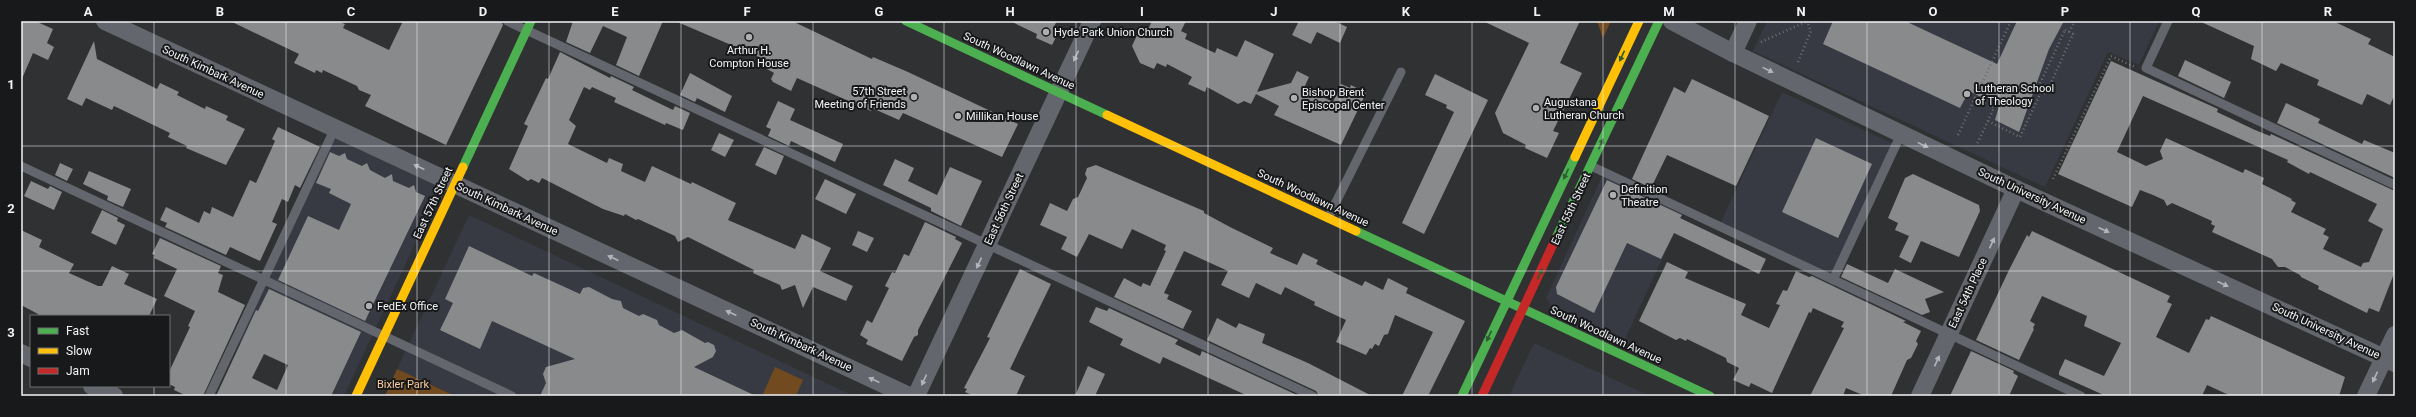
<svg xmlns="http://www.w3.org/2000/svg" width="2416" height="417" viewBox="0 0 2416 417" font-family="Roboto,sans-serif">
  <rect width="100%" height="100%" fill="#303133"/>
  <g fill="#373a42">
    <path d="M1767 21H2159L2139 65 2108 52 2045 187 1753 51Z"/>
    <path d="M1782 92 1896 145 1833 280 1719 226Z"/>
    <path d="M337 132 444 182 344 396H295L306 374 237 342Z"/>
    <path d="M1604 172 1685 210 1625 339 1552 307 1546 298Z"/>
    <path d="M469 215 854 396H455L397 369Z"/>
    <path d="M1534 343 1650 396H1509Z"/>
  </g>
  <g fill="#724a1f">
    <path d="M1597 21H1611L1603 38Z"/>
    <path d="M775 367 803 380 796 396H768L763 394Z"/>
    <path d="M397 369 455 396H385Z"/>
  </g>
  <g fill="#898a8c" fill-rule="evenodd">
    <path d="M21 21H35L53 29 47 43 54 47 48 60 33 53 21 81Z"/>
    <path d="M230 21H337L345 24 343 28 389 50 403 21H501L503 25 446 145 365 106 371 95 359 90 357 86 323 70 322 73 316 70 315 73 294 63 299 54Z"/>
    <path d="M573 21H663L639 76 616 65 627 37 603 26 590 53 566 42Z"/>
    <path d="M675 21H792L872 59 873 57 908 72 1018 124 1002 157 903 113 899 120 872 108 871 111 797 78 791 91 773 82 771 79 774 73 767 69 771 62Z"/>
    <path d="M1010 21H1057L1053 28 1059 31 1052 45 1036 38 1037 34Z"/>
    <path d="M1152 21H1186L1181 31 1187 34 1185 39 1215 53 1217 48 1237 57 1245 40 1274 54 1257 92 1291 83 1297 71 1309 77 1304 88 1333 102 1341 84 1350 88 1351 85 1366 93 1341 145 1274 115 1279 106 1256 94 1251 104 1244 101 1238 104 1207 87 1205 92 1188 84 1192 77 1167 64 1166 67 1157 63 1154 69 1140 63 1132 46 1138 33 1145 36Z"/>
    <path d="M1294 21H1334L1347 27 1340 43 1317 32 1311 44 1292 35 1298 23Z"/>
    <path d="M1483 21H1580L1560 63 1582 73 1553 131 1559 133 1547 158 1525 148 1526 145 1503 133 1495 113 1529 43Z"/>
    <path d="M1833 21H1905L1997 64 2017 21H2064L2049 49 2019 132 1995 120 1999 106 1969 91 1960 108 1823 44Z"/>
    <path d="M2199 21H2333L2371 39 2368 44 2395 57V94L2390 105 2367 94 2362 105 2317 85 2319 80 2281 63 2276 71 2251 59 2254 46Z"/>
    <path d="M94 41 97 59 157 89 160 83 179 92 177 95 205 109 206 106 228 116 226 120 245 129 226 165 186 148 187 146 168 137 170 133 114 106 112 110 86 98 82 106 67 99Z"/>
    <path d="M560 52 610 78 611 76 634 87 632 90 673 110 675 106 690 113 683 130 666 123 665 125 614 102 616 98 592 87 590 90 584 87 569 120 576 126 568 144 607 163 609 158 623 164 621 171 645 182 652 166 691 184 692 182 736 203 728 220 795 249 802 234 831 248 820 271 853 286 846 301 813 287 803 308 795 285 782 290 780 285 753 273 754 270 688 237 678 242 675 236 638 219 636 220 625 214 624 216 603 209 542 178 539 183 531 179 528 181 509 169 528 126 524 124 546 78 548 79Z"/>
    <path d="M2185 60 2231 82 2224 98 2178 76Z"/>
    <path d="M2111 61 2218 109 2217 112 2255 130 2270 136 2271 134 2395 191V271L2379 312 2369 308 2367 313 2318 289 2319 286 2301 277 2300 275 2285 267H2278L2272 259 2212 232 2215 226 2211 224 2212 221 2172 203 2167 206 2164 200 2153 195 2140 190 2132 207 2058 174ZM2143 96 2288 160 2287 162 2309 174 2310 172 2377 204 2368 221 2383 229 2369 262 2363 263 2361 267 2323 249 2329 237 2323 234 2326 229 2291 212 2296 203 2291 200 2292 199 2262 184 2264 178 2245 169 2243 173 2166 138 2160 151 2163 159 2146 166 2117 152Z"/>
    <path d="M690 73 732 96 725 112 697 98 695 102 680 95Z"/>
    <path d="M1435 74 1488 100 1424 234 1402 223 1454 112 1446 108 1447 105 1425 95Z"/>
    <path d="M1692 79 1769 116 1736 186 1667 155 1651 188 1632 179 1674 87 1685 93Z"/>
    <path d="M778 101 795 109 790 120 843 144 835 162 791 141 789 146 768 136 771 129 766 127Z"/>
    <path d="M2286 103 2320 119 2318 123 2362 144 2364 140 2395 153V178L2277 123Z"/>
    <path d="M278 127 320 147 300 188 295 185 288 202 282 199 272 222 277 224 260 261 230 247 226 255 165 227 167 223 160 220 166 207 199 223 204 211 210 214 212 207 233 217 250 180 256 183 275 141 272 139Z"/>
    <path d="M719 133 734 140 725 157 711 150Z"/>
    <path d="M1816 138 1872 164 1838 238 1782 212Z"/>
    <path d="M764 147 784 156 776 175 755 165Z"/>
    <path d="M330 152 339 156 345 153 347 159 362 166 367 163 370 170 385 178 392 174 393 181 409 188 414 185 416 192 425 196 365 321 278 280 308 216 339 230 351 204 329 193 331 189 316 183Z"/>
    <path d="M895 159 914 168 908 181 937 195 950 167 982 181 961 226 931 211V208L883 185Z"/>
    <path d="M60 163 73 169 67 181 55 175Z"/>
    <path d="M1096 165 1204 211V213L1230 227 1273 248 1270 253 1297 265 1303 253 1318 260 1316 264 1362 286 1365 281 1383 290 1388 278 1408 288 1406 293 1465 321 1428 396H1402L1433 332 1395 315 1388 334 1384 335 1379 346 1375 344 1372 349 1370 348 1366 355 1336 342 1346 320 1314 305 1315 302 1285 287 1281 295 1256 283 1249 298 1221 285 1228 271 1184 251 1164 293 1169 295 1167 299 1192 311 1183 329 1114 297 1124 278 1141 287 1143 283 1150 286 1166 251 1164 250 1166 245 1132 229 1122 249 1089 234 1077 257 1061 249 1067 237 1040 225 1050 203 1067 211 1073 199 1078 197 1087 178 1085 174 1087 168Z"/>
    <path d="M89 171 131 189 123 207 107 200 108 196 83 184Z"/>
    <path d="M1913 174 1979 205 1980 211 1959 257 1921 241 1911 263 1899 257 1909 236 1895 230 1898 223 1888 218 1905 178Z"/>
    <path d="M825 179 856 194 846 214 815 199Z"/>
    <path d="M1607 180 1682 215 1680 218 1766 259 1759 274 1674 233 1661 259 1627 243 1594 313 1557 294 1556 287Z"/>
    <path d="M31 181 48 189 50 186 62 192 54 210 24 196Z"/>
    <path d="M102 210 118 218 117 221 125 225 116 245 91 233Z"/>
    <path d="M925 222 956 237 955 239 962 243 918 330V335L914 337 902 361 866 344 868 340 860 335 867 320 872 323 889 288 885 286 892 272 895 273 904 254 909 256Z"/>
    <path d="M21 230 42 240 39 247 74 264 69 273 98 286H102L112 266 129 274 124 284 157 299 149 316H39L38 314 21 305Z"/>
    <path d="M858 231 874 238 867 252 852 245Z"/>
    <path d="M2032 231 2170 296 2167 302 2172 304 2156 337 2189 353 2206 319 2209 320 2211 316 2345 377 2339 396H2231L2207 385 2202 396H2106L2059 375V372L2065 359 2104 376 2121 343 2084 326 2087 316 2042 296 2030 321 2035 324 2033 328 2034 329 2019 360 1976 340 2009 270 2027 235 2029 237Z"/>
    <path d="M160 238 221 266 218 273 223 275 218 292 245 305 203 396H187L174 390 175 387 169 384V372L190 327 188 326 195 311 164 296 177 269 154 258 155 255 152 254Z"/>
    <path d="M469 246 532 276 534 273 580 294 583 288 589 287 612 299 621 301 623 308 639 316 643 314 657 320 659 325 674 333 682 330 705 343 708 342 714 345 716 351 713 357 694 367 756 396H540L546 383 543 374 546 367 575 359 492 321 480 349 440 330 453 303 445 299Z"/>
    <path d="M1667 262 1688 272 1685 278 1746 304 1741 315 1769 328 1780 305 1776 304 1783 290 1787 291 1796 271 1809 277 1812 276 1906 321 1903 322 1921 331 1916 341 1918 344 1911 358 1907 360 1891 396H1865L1846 388 1843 396H1810L1844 328 1841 327 1844 322 1813 308 1811 313 1809 312 1772 393 1751 383 1749 387 1733 380 1739 368 1727 362 1726 358 1687 339 1686 341 1680 338 1676 340 1639 321Z"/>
    <path d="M1847 264 1888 283 1895 269 1944 292 1925 299 1930 312 1922 315 1841 277Z"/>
    <path d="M1020 269 1051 284 1010 369 1025 376 1016 396H974L965 392 967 389 964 388 990 338 987 337Z"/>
    <path d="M269 289 361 332 331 396H216L256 310 258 311ZM264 354 288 365 277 390 252 378Z"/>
    <path d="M1096 307 1107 311 1109 308 1178 340 1175 344 1200 356 1202 351 1299 396H1248L1163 357 1160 364 1120 345 1123 339 1089 322Z"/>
    <path d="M1217 318 1236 328 1239 323 1265 334 1262 343 1308 363 1372 396H1319L1316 391 1207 340Z"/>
    <path d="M1971 351 2014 371 2013 373 2018 376 2009 396H1950Z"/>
    <path d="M1088 366 1105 374 1095 396H1075Z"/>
  </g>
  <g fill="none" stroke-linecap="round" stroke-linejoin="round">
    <g stroke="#6d6f75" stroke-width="2.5" stroke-dasharray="1 3" stroke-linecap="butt">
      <path d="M2065 30 2073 34 2046 94 2037 90Z"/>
      <path d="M2069 32 2075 21"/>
      <path d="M1761 42 1808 21"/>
      <path d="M1798 62 1811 31 1807 21"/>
      <path d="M1975 98 2011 21"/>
      <path d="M1988 121 2020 137 2041 92"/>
      <path d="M1958 135 1975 98 1994 108 1977 144"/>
      <path d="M2053 179 2111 56 2135 67"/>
    </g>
    <g stroke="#64666e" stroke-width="9">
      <path d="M507 21 1313 396"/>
      <path d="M2168 21 2146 68 2395 185"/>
      <path d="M21 166 512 396"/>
      <path d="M1591 166 2081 396"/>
      <path d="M1328 218 1401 72"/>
      <path d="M1833 280 1901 134"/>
      <path d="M209 396 335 128"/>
    </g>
    <g stroke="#64666e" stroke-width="18">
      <path d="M105 21 909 396"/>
      <path d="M1672 21 1733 53 2016 189 2395 363"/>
      <path d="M1733 53 1748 21"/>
      <path d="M21 353 31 358"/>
      <path d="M92 386 114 396"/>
      <path d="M916 396 1092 21"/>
      <path d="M1920 396 2016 189"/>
      <path d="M2366 396 2395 335"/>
    </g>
    <g stroke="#4caf50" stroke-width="9">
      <path d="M906 21 1107 115"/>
      <path d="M463 167 531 21"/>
      <path d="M1356 231 1710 396"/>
      <path d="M1556 238 1659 21"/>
      <path d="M1462 396 1575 157"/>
    </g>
    <g stroke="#ffc107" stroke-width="9">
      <path d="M1107 115 1356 231"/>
      <path d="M1575 157 1639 21"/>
      <path d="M356 396 463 167"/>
    </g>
    <path stroke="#c62828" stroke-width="9" d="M1482 396 1556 238"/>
  </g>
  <defs><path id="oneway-solid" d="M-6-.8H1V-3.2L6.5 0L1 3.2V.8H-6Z"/></defs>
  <g fill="#b2b4b9">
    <use href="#oneway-solid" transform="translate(1076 56) rotate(115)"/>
    <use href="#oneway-solid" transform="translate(1768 70) rotate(26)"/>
    <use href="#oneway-solid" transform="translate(1923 145) rotate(26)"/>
    <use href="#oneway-solid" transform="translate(419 167) rotate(-155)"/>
    <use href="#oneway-solid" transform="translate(2104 230) rotate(25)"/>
    <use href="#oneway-solid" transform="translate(1992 243) rotate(-65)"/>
    <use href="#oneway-solid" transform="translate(613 258) rotate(-155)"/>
    <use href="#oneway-solid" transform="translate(979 263) rotate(115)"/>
    <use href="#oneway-solid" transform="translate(2223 284) rotate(25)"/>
    <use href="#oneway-solid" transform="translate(731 313) rotate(-155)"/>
    <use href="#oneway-solid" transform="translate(1937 361) rotate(-65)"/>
    <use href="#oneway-solid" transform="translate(2375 377) rotate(115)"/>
    <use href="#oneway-solid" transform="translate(874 380) rotate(-155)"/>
    <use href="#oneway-solid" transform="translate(924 380) rotate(115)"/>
  </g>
  <g fill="#2f5c32">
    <use href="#oneway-solid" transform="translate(1622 56) rotate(115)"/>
    <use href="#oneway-solid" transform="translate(1601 144) rotate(-65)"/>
    <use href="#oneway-solid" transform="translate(1566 174) rotate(115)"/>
    <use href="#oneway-solid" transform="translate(1540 274) rotate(-65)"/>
    <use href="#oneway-solid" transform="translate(1489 336) rotate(115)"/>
  </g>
  <path fill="none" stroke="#f2f3f6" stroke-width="1" stroke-opacity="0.55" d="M154 21V316M286 21V396M417 21V396M549 21V396M681 21V396M813 21V396M944 21V396M1076 21V396M1208 21V396M1340 21V396M1472 21V396M1603 21V396M1735 21V396M1867 21V396M1999 21V396M2130 21V396M2262 21V396M21 146H2395M21 271H2395M154 386V396"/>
  <g fill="#aeafb2" stroke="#18191a" stroke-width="1.5">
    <circle cx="1046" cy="32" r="4"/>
    <circle cx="749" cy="37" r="4"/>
    <circle cx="1967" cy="94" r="4"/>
    <circle cx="914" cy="97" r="4"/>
    <circle cx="1294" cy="98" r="4"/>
    <circle cx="1536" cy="108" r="4"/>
    <circle cx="958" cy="116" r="4"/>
    <circle cx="1613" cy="195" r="4"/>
    <circle cx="369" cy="306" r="4"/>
  </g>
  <g text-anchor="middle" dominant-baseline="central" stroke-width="4" stroke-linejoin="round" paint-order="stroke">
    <g font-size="11" fill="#f2f3f6" stroke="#18191a" text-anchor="start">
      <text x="1054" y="32">Hyde Park Union Church</text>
      <text x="749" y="50" text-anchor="middle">Arthur H.<tspan x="749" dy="13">Compton House</tspan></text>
      <text x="1975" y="88">Lutheran School<tspan x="1975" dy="13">of Theology</tspan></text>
      <text x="906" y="91" text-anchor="end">57th Street<tspan x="906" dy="13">Meeting of Friends</tspan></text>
      <text x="1302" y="92">Bishop Brent<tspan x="1302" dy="13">Episcopal Center</tspan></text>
      <text x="1544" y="102">Augustana<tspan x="1544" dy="13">Lutheran Church</tspan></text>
      <text x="966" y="116">Millikan House</text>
      <text x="1621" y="189">Definition<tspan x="1621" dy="13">Theatre</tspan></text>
      <text x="377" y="306">FedEx Office</text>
    </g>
    <g font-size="11" fill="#f2f3f6" stroke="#18191a">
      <text transform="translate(1019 61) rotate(25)">South Woodlawn Avenue</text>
      <text transform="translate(213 72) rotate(25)">South Kimbark Avenue</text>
      <text transform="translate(2032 196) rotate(25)">South University Avenue</text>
      <text transform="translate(1313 198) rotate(25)">South Woodlawn Avenue</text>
      <text transform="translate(433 203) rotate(-65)">East 57th Street</text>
      <text transform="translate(507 209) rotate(25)">South Kimbark Avenue</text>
      <text transform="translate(1004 209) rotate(-65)">East 56th Street</text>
      <text transform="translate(1571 209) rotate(-65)">East 55th Street</text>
      <text transform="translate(1968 293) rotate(-65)">East 54th Place</text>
      <text transform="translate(2326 331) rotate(25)">South University Avenue</text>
      <text transform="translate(1606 335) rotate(25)">South Woodlawn Avenue</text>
      <text transform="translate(801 345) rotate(25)">South Kimbark Avenue</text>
    </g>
    <g font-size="11" fill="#f9cba0" stroke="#18191a">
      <text x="403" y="384">Bixler Park</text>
    </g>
  </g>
  <rect width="2416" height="417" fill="none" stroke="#18191a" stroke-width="44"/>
  <rect x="30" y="315" width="140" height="72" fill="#18191a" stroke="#6f7072"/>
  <rect x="38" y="328" width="20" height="6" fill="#4caf50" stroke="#6f7072"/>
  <text x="66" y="335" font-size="12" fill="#f2f3f6">Fast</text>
  <rect x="38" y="348" width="20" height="6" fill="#ffc107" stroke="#6f7072"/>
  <text x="66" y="355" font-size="12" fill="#f2f3f6">Slow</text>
  <rect x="38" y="368" width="20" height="6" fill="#c62828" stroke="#6f7072"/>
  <text x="66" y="375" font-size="12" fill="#f2f3f6">Jam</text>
  <rect x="22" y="22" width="2372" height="373" fill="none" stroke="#f2f3f6" stroke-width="1.5"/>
  <g font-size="13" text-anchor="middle" font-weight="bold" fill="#f2f3f6">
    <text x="88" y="16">A</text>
    <text x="220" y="16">B</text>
    <text x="351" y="16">C</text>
    <text x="483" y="16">D</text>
    <text x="615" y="16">E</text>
    <text x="747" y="16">F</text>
    <text x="879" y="16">G</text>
    <text x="1010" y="16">H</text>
    <text x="1142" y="16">I</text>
    <text x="1274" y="16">J</text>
    <text x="1406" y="16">K</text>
    <text x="1537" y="16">L</text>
    <text x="1669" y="16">M</text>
    <text x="1801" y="16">N</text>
    <text x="1933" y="16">O</text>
    <text x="2065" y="16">P</text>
    <text x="2196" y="16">Q</text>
    <text x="2328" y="16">R</text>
    <text x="11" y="89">1</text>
    <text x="11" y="213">2</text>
    <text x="11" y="337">3</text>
  </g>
</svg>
